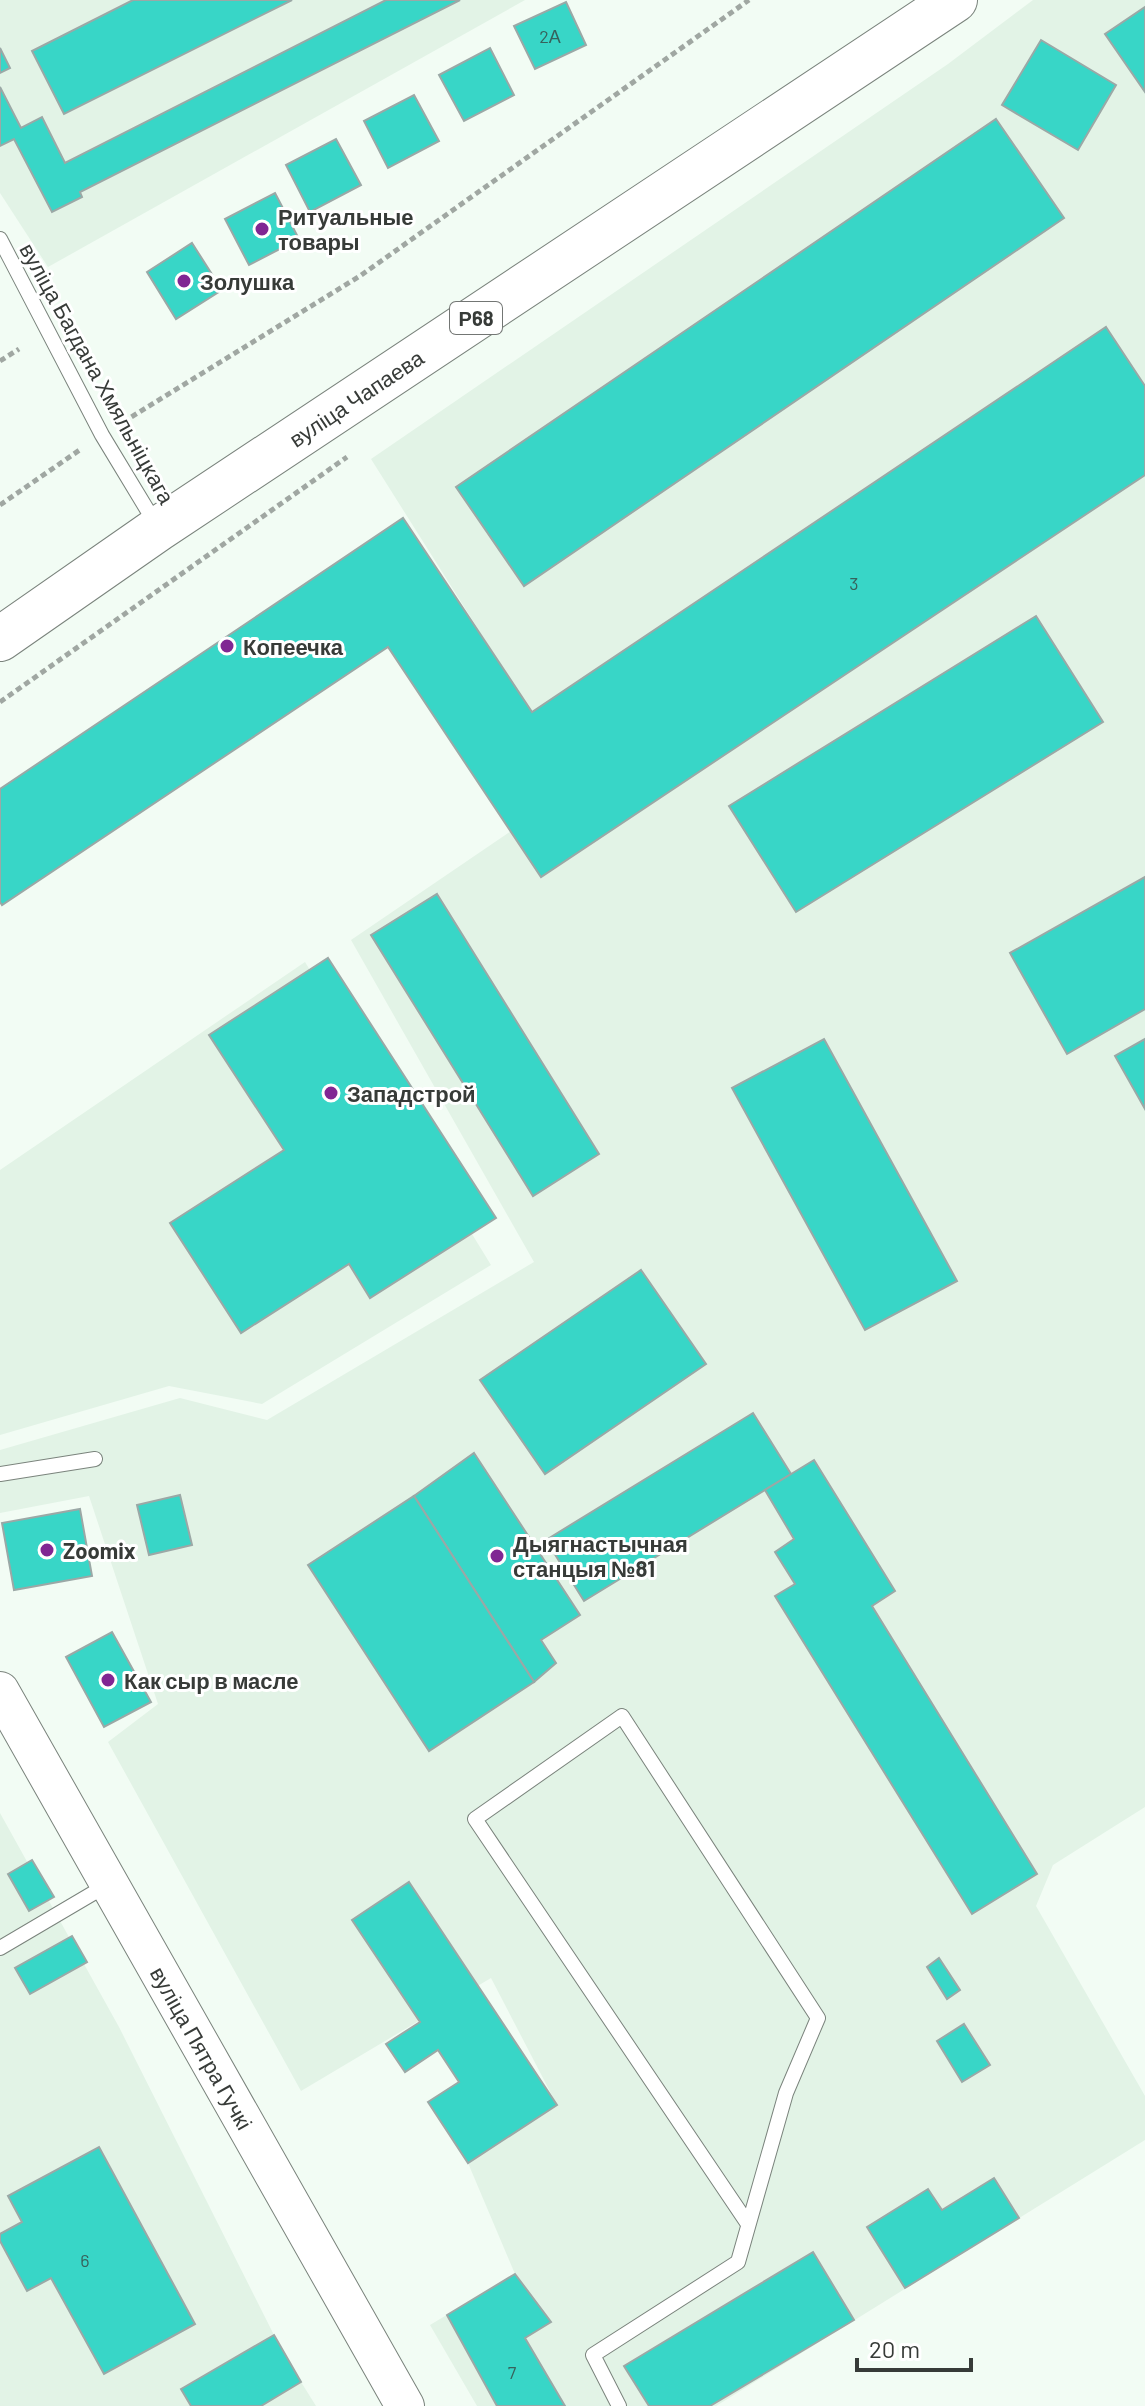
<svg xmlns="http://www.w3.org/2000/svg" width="1145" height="2406" viewBox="0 0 1145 2406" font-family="Barlow,sans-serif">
  <rect width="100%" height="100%" fill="#f2fcf4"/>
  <g fill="#e2f3e6">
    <path d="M0 0H525L48 267 0 193Z"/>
    <path d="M1033 0H1145V1807L1053 1865 1036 1906 1145 2096V2140L716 2406H477L430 2325 515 2274 468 2163 557 2105 491 1978 301 2091 108 1742 158 1704 89 1496 0 1513V1450L180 1398 267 1420 534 1262 351 940 577 786 371 459 948 64Z"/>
    <path d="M305 962 491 1265 262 1404 169 1386 0 1435V1170Z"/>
    <path d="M0 1813 119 2027 274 2335 181 2388 191 2406H0Z"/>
    <path d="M301 2382 316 2406H261Z"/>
  </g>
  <g fill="#38d6c7" stroke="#9ba8a6" stroke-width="2">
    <path d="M133 0H292L64 114 32 51Z"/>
    <path d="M386 0H460L80 192 82 197 52 212 14 139 0 146V87L21 128 42 117 65 163Z"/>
    <path d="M566 2 586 45 535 69 514 26Z"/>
    <path d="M1145 7V92L1105 34Z"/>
    <path d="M1041 40 1116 85 1078 150 1002 105Z"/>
    <path d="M0 48 10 68 0 73Z"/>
    <path d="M490 48 514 95 464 121 439 75Z"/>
    <path d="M414 95 439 141 388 168 364 121Z"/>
    <path d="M996 119 1064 218 524 586 456 487Z"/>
    <path d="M336 139 361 185 310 212 286 165Z"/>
    <path d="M275 193 299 239 249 265 225 219Z"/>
    <path d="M192 243 222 290 176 319 147 272Z"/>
    <path d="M1106 327 1145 386V475L541 877 388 647 2 905 0 902V789L403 518 532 712Z"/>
    <path d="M1036 616 1103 722 796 912 729 806Z"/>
    <path d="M1145 877V1009L1067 1054 1010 953Z"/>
    <path d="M437 894 599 1154 533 1196 371 935Z"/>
    <path d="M328 958 496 1218 370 1298 349 1264 241 1333 170 1223 284 1150 209 1035Z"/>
    <path d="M824 1039 957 1281 865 1330 732 1088Z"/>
    <path d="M1145 1039V1109L1115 1056Z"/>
    <path d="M641 1270 706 1364 545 1474 480 1380Z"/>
    <path d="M753 1413 791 1474 584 1601 546 1540Z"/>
    <path d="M474 1453 580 1615 541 1640 556 1663 534 1682 414 1496Z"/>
    <path d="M814 1460 895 1591 872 1606 1037 1874 972 1914 775 1596 795 1584 775 1552 794 1539 765 1490Z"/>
    <path d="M180 1495 192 1545 149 1555 137 1505Z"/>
    <path d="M414 1496 534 1682 429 1751 308 1565Z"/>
    <path d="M80 1509 92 1576 14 1590 2 1523Z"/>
    <path d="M112 1632 151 1702 104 1727 66 1657Z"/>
    <path d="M32 1860 54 1897 29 1911 8 1874Z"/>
    <path d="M409 1882 557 2105 468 2163 428 2102 459 2082 438 2050 405 2072 386 2044 420 2022 352 1920Z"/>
    <path d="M72 1936 87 1962 30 1994 15 1968Z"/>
    <path d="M939 1958 960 1990 947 1999 927 1967Z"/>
    <path d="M964 2024 990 2065 962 2082 937 2041Z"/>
    <path d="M99 2147 195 2324 104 2374 51 2278 27 2291 0 2241V2234L22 2222 8 2196Z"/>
    <path d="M994 2178 1019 2218 905 2288 867 2227 928 2189 942 2210Z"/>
    <path d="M813 2252 854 2320 710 2406H649L624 2366Z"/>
    <path d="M515 2274 551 2322 525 2338 565 2406H497L447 2315Z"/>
    <path d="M274 2335 301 2382 261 2406H191L181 2389Z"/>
  </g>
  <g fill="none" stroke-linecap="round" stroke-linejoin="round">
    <g stroke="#7a837c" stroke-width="16">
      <g id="service">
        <path d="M0 239 102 435 157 526"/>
        <path d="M0 1474 95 1459"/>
        <path d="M0 1948 107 1885"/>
        <path d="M619 2406 593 2355 738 2262 786 2093 818 2018 622 1716 475 1819 748 2224"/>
      </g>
    </g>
    <g stroke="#7a837c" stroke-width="40">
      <g id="tertiary">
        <path id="s1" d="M0 1691 405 2406"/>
      </g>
    </g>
    <g stroke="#7a837c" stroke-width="46">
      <g id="primary">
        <path id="s2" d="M0 639 158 529 955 0"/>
      </g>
    </g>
    <g stroke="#a0a7a2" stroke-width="5" stroke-dasharray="6 4" stroke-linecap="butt">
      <path d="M0 361 19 349"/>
      <path d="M123 422 360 276 749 0"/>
      <path d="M0 505 81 449"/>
      <path d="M0 702 347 457"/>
    </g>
    <use href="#service" stroke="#fff" stroke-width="14"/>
    <use href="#tertiary" stroke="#fff" stroke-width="38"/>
    <use href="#primary" stroke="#fff" stroke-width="44"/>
  </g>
  <g fill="#802693" stroke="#fff" stroke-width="3">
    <circle cx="262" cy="229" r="8"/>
    <circle cx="184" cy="281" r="8"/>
    <circle cx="227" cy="646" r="8"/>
    <circle cx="331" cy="1093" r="8"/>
    <circle cx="47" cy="1550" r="8"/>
    <circle cx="497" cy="1556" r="8"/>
    <circle cx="108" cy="1680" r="8"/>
  </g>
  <g text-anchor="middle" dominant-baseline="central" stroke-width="6" stroke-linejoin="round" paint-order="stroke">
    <g font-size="18" fill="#37625c">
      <text x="550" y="36">2А</text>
      <text x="854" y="583">3</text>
      <text x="85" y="2260">6</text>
      <text x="512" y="2372">7</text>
    </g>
    <rect fill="#fff" stroke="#737674" stroke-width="2" x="450" y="302" width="52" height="32" rx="6"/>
    <g font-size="20" font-weight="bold" fill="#373b38">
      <text x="476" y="318">Р68</text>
    </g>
    <g font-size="22" font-weight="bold" fill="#373b38" stroke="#fff" text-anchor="start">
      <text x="278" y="216">Ритуальные<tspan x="278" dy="25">товары</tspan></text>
      <text x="200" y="281">Золушка</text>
      <text x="243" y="646">Копеечка</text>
      <text x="347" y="1093">Западстрой</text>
      <text x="513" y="1543">Дыягнастычная<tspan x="513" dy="25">станцыя №81</tspan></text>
      <text x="63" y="1550">Zoomix</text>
      <text x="124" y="1680">Как сыр в масле</text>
    </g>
    <g font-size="22" fill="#373b38" stroke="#fff">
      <text transform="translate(98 373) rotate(61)">вуліца Багдана Хмяльніцкага</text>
      <text stroke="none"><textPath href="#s2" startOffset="430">вуліца Чапаева</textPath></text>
      <text stroke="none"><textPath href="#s1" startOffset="410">вуліца Пятра Гучкі</textPath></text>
    </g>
  </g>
  <path d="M857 2358v12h114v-12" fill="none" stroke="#373b38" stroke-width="4"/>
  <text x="869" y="2358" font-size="24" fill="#373b38" stroke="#ffffff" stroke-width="6" paint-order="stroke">20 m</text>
</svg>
